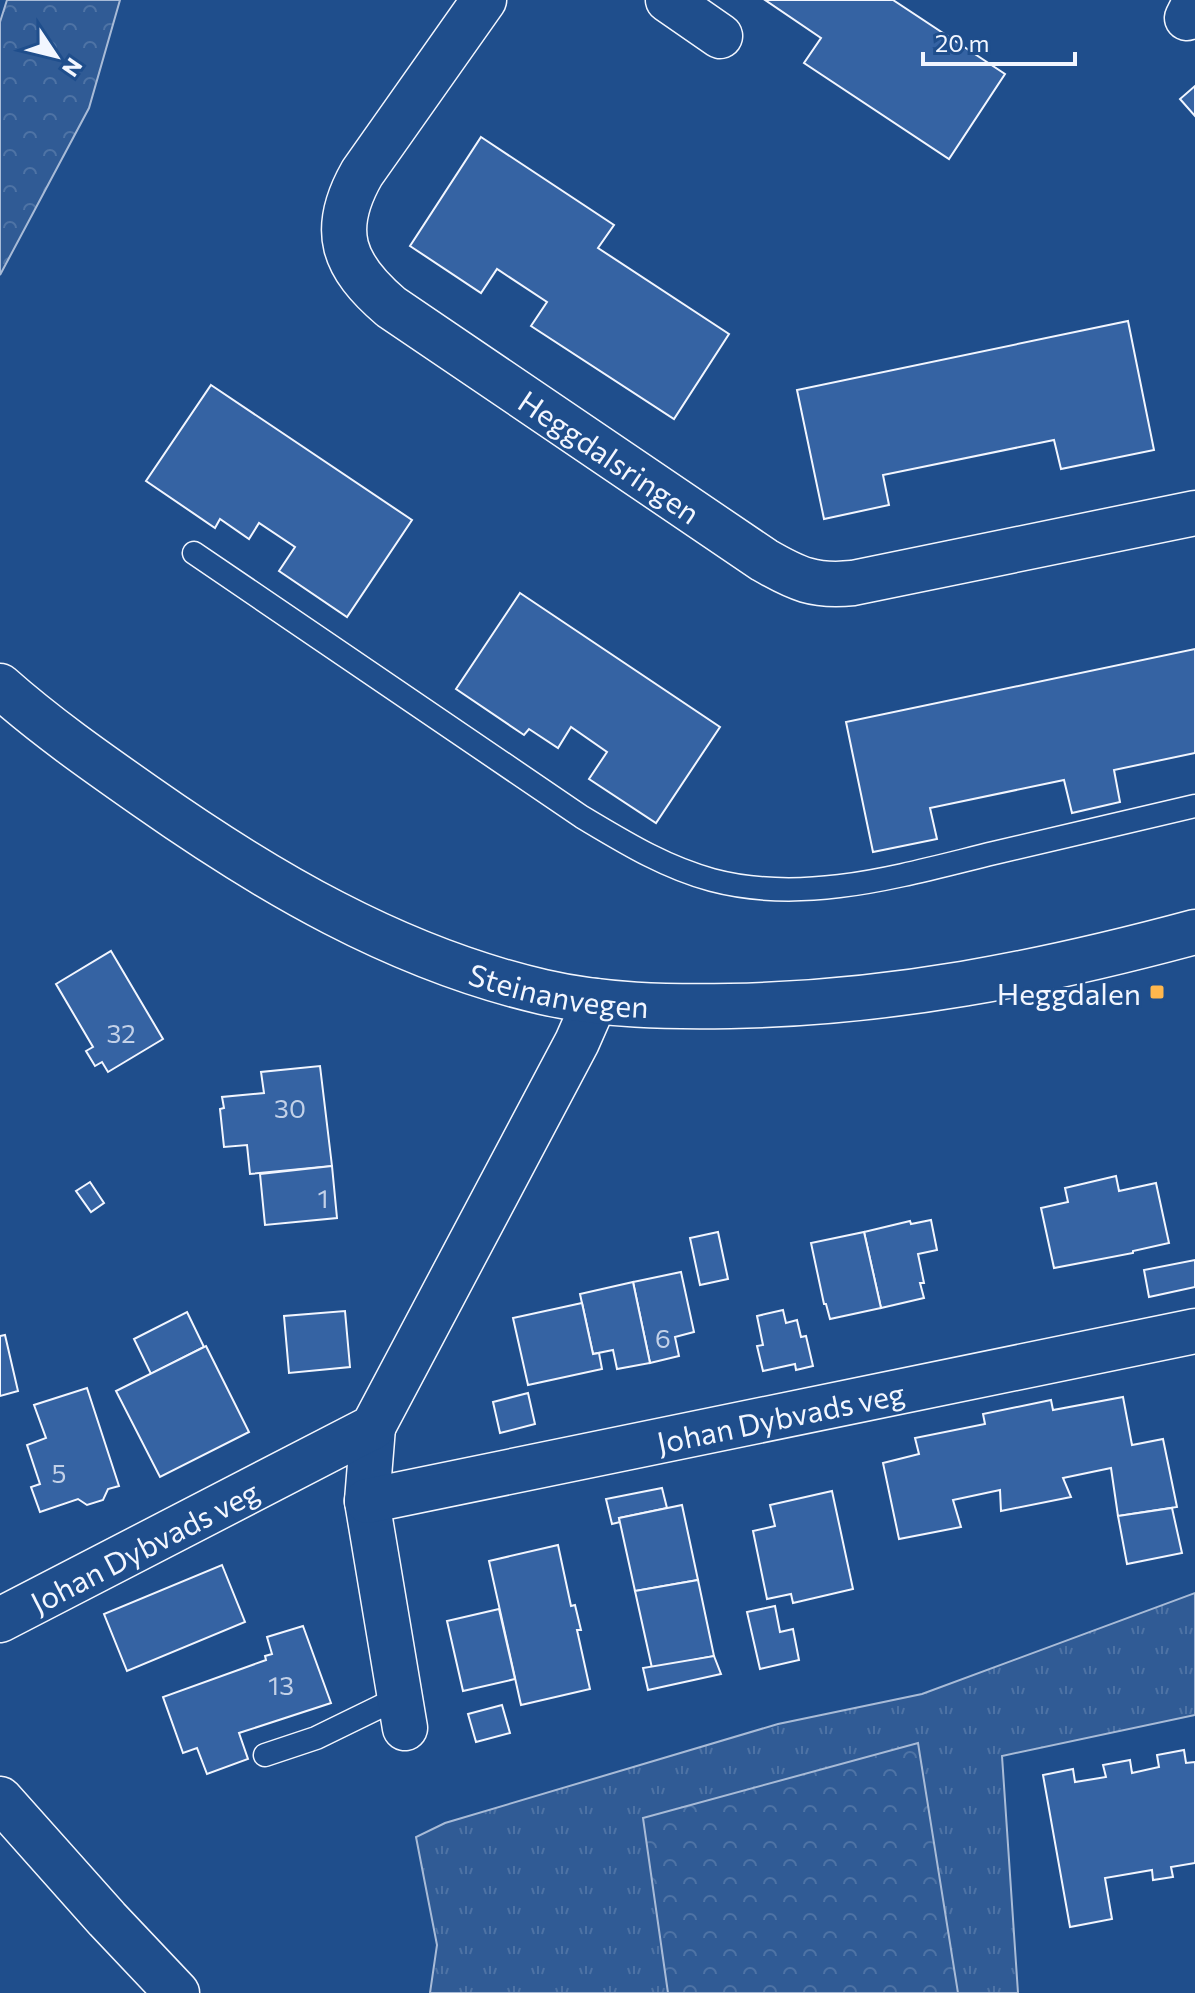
<svg xmlns="http://www.w3.org/2000/svg" width="1195" height="1993" viewBox="0 0 1195 1993" font-family="Commissioner,sans-serif">
  <defs>
    <pattern id="grass-tufts" width="24" height="20" patternUnits="userSpaceOnUse" patternTransform="scale(2)"><rect width="24" height="20" fill="#305b95"/><path d="M3 7l-1-3M5 7V3M7 7l1-3M15 17l-1-3M17 17v-4M19 17l1-3" fill="none" stroke="#4e73a5"/></pattern>
    <pattern id="forest-crowns" width="20" height="18" patternUnits="userSpaceOnUse" patternTransform="scale(2)"><rect width="20" height="18" fill="#305b95"/><path d="M2 6a3 3 0 1 1 6 0M12 15a3 3 0 1 1 6 0" fill="none" stroke="#4e73a5"/></pattern>
  </defs>
  <rect width="100%" height="100%" fill="#1f4e8c"/>
  <path fill="url(#grass-tufts)" stroke="#a8bbd7" stroke-width="2" d="M1195 1593V1715L1002 1756 1018 1993H430L437 1945 416 1837 445 1823 778 1724 922 1694Z"/>
  <g fill="url(#forest-crowns)" stroke="#a8bbd7" stroke-width="2">
    <path d="M7 0H120L89 108 0 275V22Z"/>
    <path d="M918 1743 958 1993H668L643 1818Z"/>
  </g>
  <g fill="#3563a3" stroke="#f2f6ff" stroke-width="2">
    <path d="M765 0H893L1005 74 949 159 804 63 821 38Z"/>
    <path d="M1195 86V116L1180 99Z"/>
    <path d="M481 137 614 225 598 248 729 334 674 419 531 326 547 302 497 269 481 293 410 246Z"/>
    <path d="M1128 321 1154 450 1061 469 1054 440 883 475 889 505 824 519 797 390Z"/>
    <path d="M211 385 412 520 347 617 279 571 295 547 259 523 249 539 220 519 215 528 146 481Z"/>
    <path d="M520 593 720 727 656 823 589 779 607 752 571 727 558 748 529 729 524 735 456 689Z"/>
    <path d="M1195 649V753L1114 770 1120 802 1072 813 1064 780 930 808 937 839 873 852 846 722Z"/>
    <path d="M111 951 163 1039 108 1072 102 1062 95 1066 86 1051 93 1047 56 984Z"/>
    <path d="M320 1066 332 1166 250 1174 247 1145 224 1147 220 1109 224 1108 222 1097 264 1093 261 1072Z"/>
    <path d="M332 1166 337 1218 265 1225 260 1174Z"/>
    <path d="M1116 1176 1119 1191 1156 1183 1169 1243 1133 1251V1253L1054 1268 1041 1208 1068 1202 1065 1188Z"/>
    <path d="M90 1182 104 1203 91 1212 76 1191Z"/>
    <path d="M931 1220 937 1250 918 1254 924 1283H920L924 1298 881 1308 864 1232 910 1221 911 1224Z"/>
    <path d="M718 1232 728 1279 700 1285 690 1238Z"/>
    <path d="M864 1232 881 1308 830 1319 826 1304H824L811 1243Z"/>
    <path d="M1195 1260V1287L1149 1297 1144 1270Z"/>
    <path d="M681 1272 694 1332 675 1337 679 1356 650 1363 633 1282Z"/>
    <path d="M633 1282 650 1363 617 1369 613 1350 593 1354 580 1294Z"/>
    <path d="M582 1303 593 1354 599 1353 602 1369 528 1385 513 1318Z"/>
    <path d="M783 1310 786 1323 797 1320 801 1337 806 1336 813 1366 796 1370 795 1364 763 1371 757 1346 763 1345 757 1316Z"/>
    <path d="M345 1311 350 1367 289 1373 284 1316Z"/>
    <path d="M187 1312 204 1347 151 1374 134 1339Z"/>
    <path d="M5 1335 18 1391 0 1396V1336Z"/>
    <path d="M206 1346 249 1432 160 1477 116 1391Z"/>
    <path d="M87 1388 119 1486 108 1489 103 1500 87 1505 78 1499 40 1512 31 1487 40 1484 27 1445 46 1438 34 1405Z"/>
    <path d="M528 1393 535 1424 500 1433 493 1402Z"/>
    <path d="M1123 1397 1132 1445 1163 1439 1177 1507 1118 1516 1111 1468 1063 1478 1071 1497 1001 1511 1000 1490 953 1500 961 1527 899 1539 883 1463 919 1454 915 1438 985 1424 983 1414 1051 1400 1053 1410Z"/>
    <path d="M662 1488 667 1508 619 1518 620 1522 612 1524 606 1499Z"/>
    <path d="M832 1491 853 1589 793 1603 791 1594 767 1599 753 1531 775 1526 770 1505Z"/>
    <path d="M682 1505 698 1580 635 1591 619 1518Z"/>
    <path d="M1172 1508 1182 1553 1127 1564 1118 1516Z"/>
    <path d="M558 1545 571 1606 575 1605 581 1630H577L590 1689 521 1705 489 1561Z"/>
    <path d="M222 1565 245 1622 127 1671 104 1614Z"/>
    <path d="M698 1580 714 1656 652 1668 635 1591Z"/>
    <path d="M775 1606 780 1632 793 1629 799 1660 760 1669 747 1612Z"/>
    <path d="M499 1609 515 1679 463 1691 447 1621Z"/>
    <path d="M303 1626 331 1703 239 1733 248 1759 207 1774 197 1748 183 1753 163 1697 266 1660 265 1656 272 1654 267 1637Z"/>
    <path d="M714 1656 721 1674 648 1690 643 1668Z"/>
    <path d="M502 1705 510 1733 476 1742 468 1714Z"/>
    <path d="M1184 1750 1186 1763 1195 1762V1863L1171 1867 1173 1877 1153 1880 1152 1870 1105 1878 1112 1919 1070 1927 1043 1775 1073 1769 1075 1782 1106 1777 1103 1765 1130 1760 1132 1773 1159 1767 1157 1755Z"/>
  </g>
  <g fill="none" stroke-linecap="round" stroke-linejoin="round">
    <g stroke="#f2f6ff" stroke-width="25">
      <g id="lane">
        <path d="M194 553 582 817C624 842 664 867 712 880 806 905 903 875 994 853 1061 837 1128 822 1195 806"/>
        <path d="M265 1755 316 1738 400 1697"/>
      </g>
    </g>
    <g stroke="#f2f6ff" stroke-width="47">
      <g id="street">
        <path id="s1" d="M484 0 362 173C329 231 343 266 391 307L764 560C797 579 814 587 853 583L1195 513"/>
        <path d="M668 0 720 36"/>
        <path d="M1187 18 1195 2"/>
        <path d="M373 1427 367 1501 405 1728"/>
        <path id="s2" d="M367 1501 1195 1331"/>
        <path id="s3" d="M0 1620 373 1427 577 1042 595 1001"/>
        <path d="M0 1799 107 1919 177 1993"/>
      </g>
    </g>
    <g stroke="#f2f6ff" stroke-width="47">
      <g id="secondary">
        <path id="s4" d="M0 686C45 726 95 761 145 796 266 881 396 958 543 992 603 1006 668 1007 730 1006 891 1003 1039 974 1195 932"/>
      </g>
    </g>
    <use href="#lane" stroke="#1f4e8c" stroke-width="22"/>
    <use href="#street" stroke="#1f4e8c" stroke-width="44"/>
    <use href="#secondary" stroke="#1f4e8c" stroke-width="44"/>
  </g>
  <rect fill="#ffb74d" stroke="#1f4e8c" stroke-width="3" x="1149" y="984" width="16" height="16" rx="4"/>
  <g text-anchor="middle" dominant-baseline="central" stroke-width="6" stroke-linejoin="round" paint-order="stroke">
    <g font-size="26" fill="#c3d1e8">
      <text x="121" y="1032">32</text>
      <text x="290" y="1107">30</text>
      <text x="323" y="1197">1</text>
      <text x="663" y="1337">6</text>
      <text x="59" y="1472">5</text>
      <text x="281" y="1684">13</text>
    </g>
    <g font-size="30" fill="#f2f6ff" stroke="#1f4e8c">
      <text stroke="none"><textPath href="#s1" startOffset="630">Heggdalsringen</textPath></text>
      <text stroke="none"><textPath href="#s4" startOffset="644">Steinanvegen</textPath></text>
      <text stroke="none"><textPath href="#s2" startOffset="422">Johan Dybvads veg</textPath></text>
      <text stroke="none"><textPath href="#s3" startOffset="162">Johan Dybvads veg</textPath></text>
    </g>
    <g font-size="30" fill="#f2f6ff" stroke="#1f4e8c" text-anchor="end">
      <text x="1141" y="992">Heggdalen</text>
    </g>
  </g>
  <g transform="translate(56 56) rotate(125)" stroke="#1f4e8c" stroke-width="6" paint-order="stroke">
  <path d="M0-6L14 30L0 20L-14 30Z" fill="#f2f6ff"/>
  <text y="-12" font-size="22" font-weight="bold" text-anchor="middle" fill="#f2f6ff">N</text>
  </g>
  <path d="M923 52v12h152v-12" fill="none" stroke="#f2f6ff" stroke-width="4"/>
  <text x="935" y="52" font-size="24" fill="#f2f6ff" stroke="#1f4e8c" stroke-width="6" paint-order="stroke">20 m</text>
</svg>
